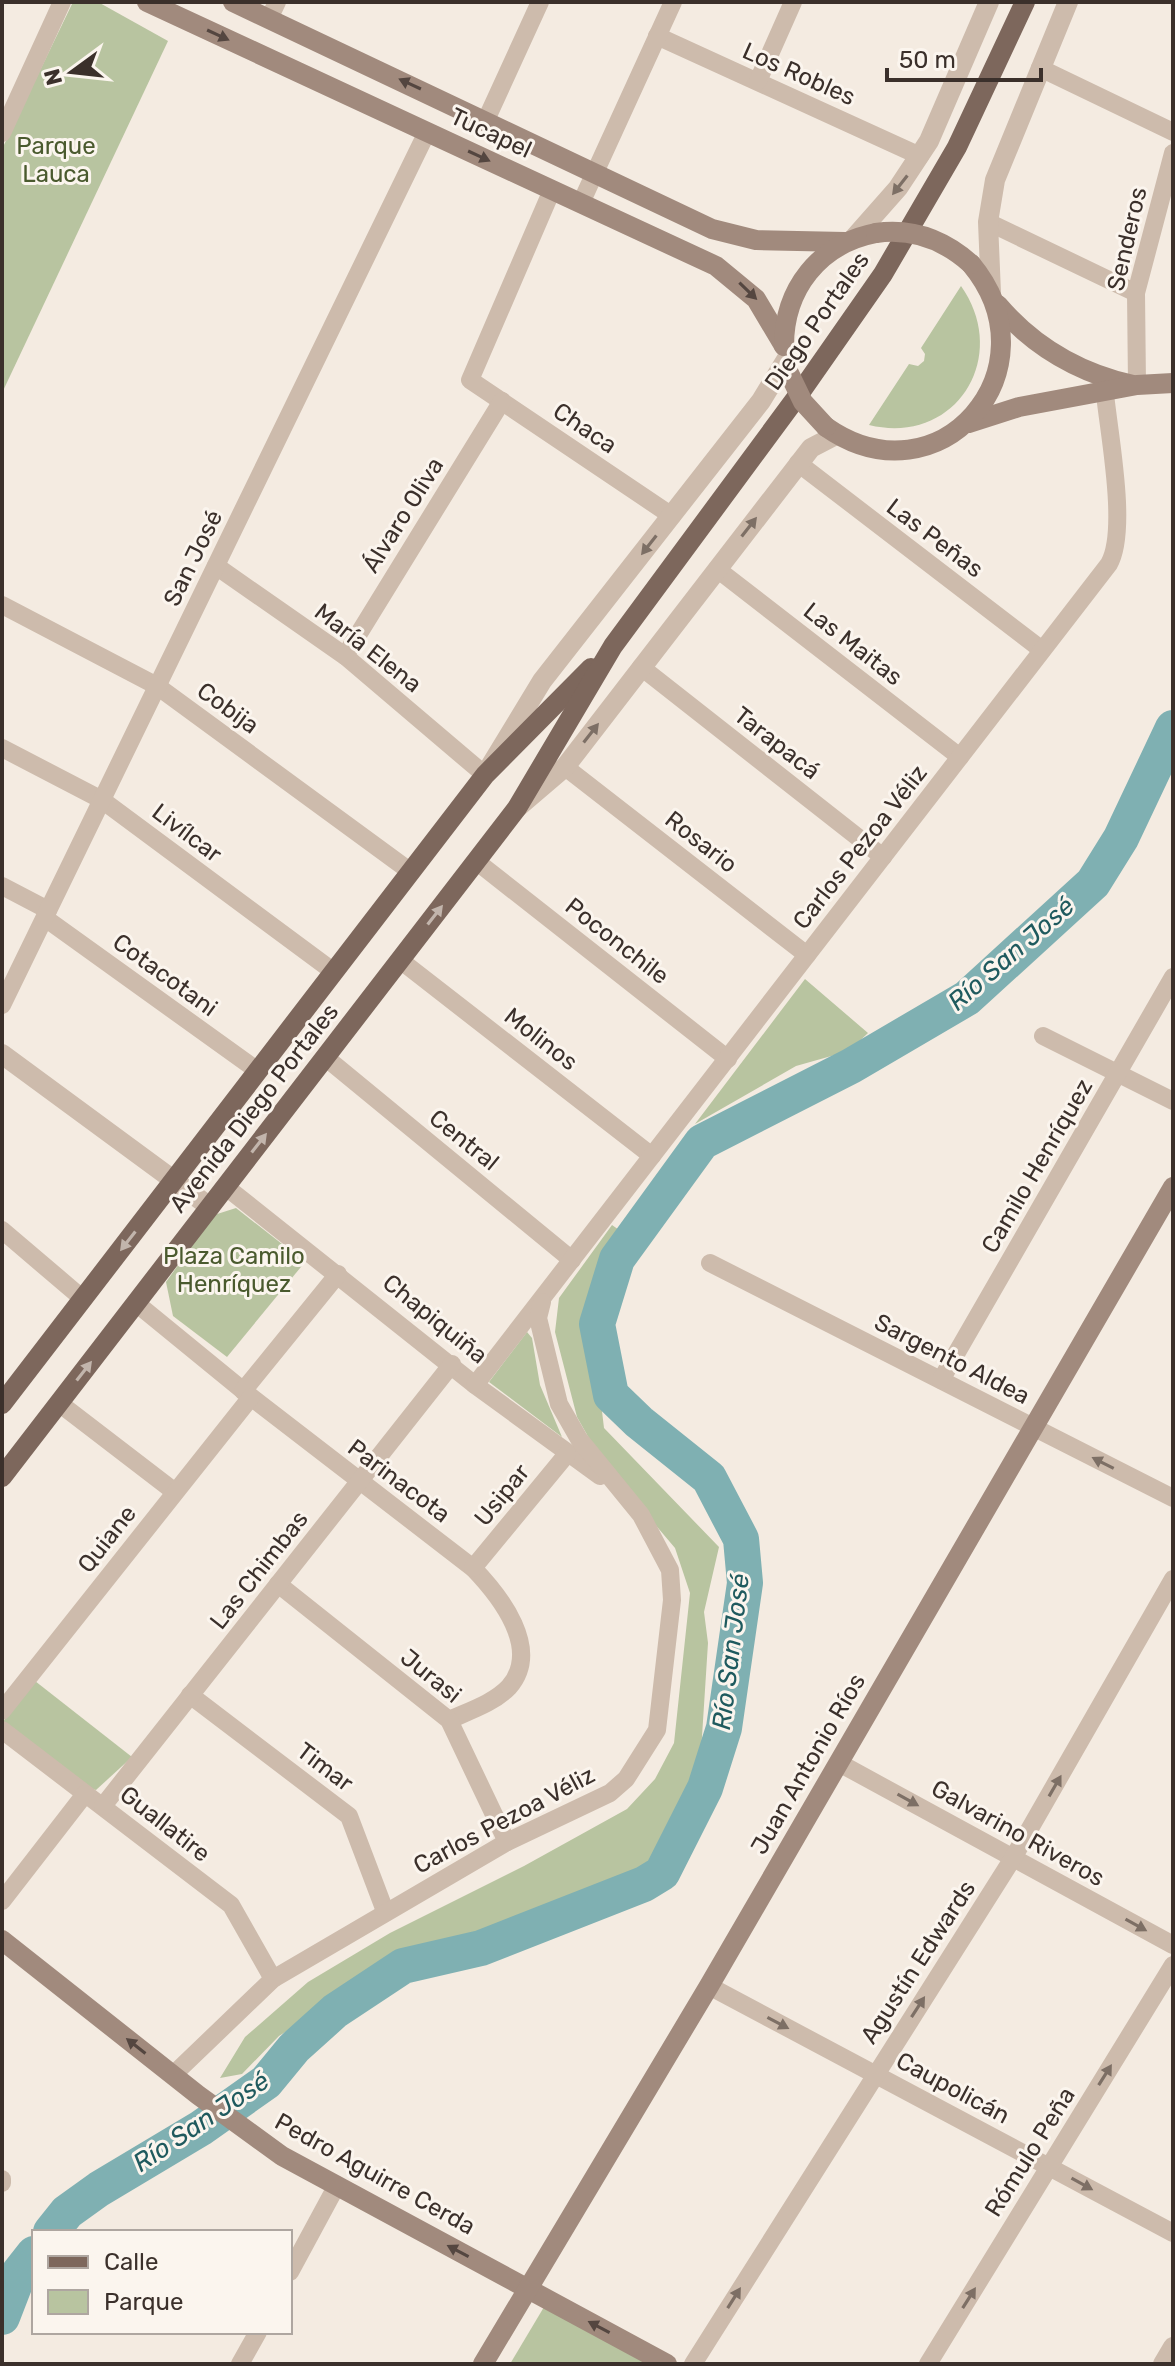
<svg xmlns="http://www.w3.org/2000/svg" width="1175" height="2366" viewBox="0 0 1175 2366" font-family="Rubik,sans-serif">
  <rect width="100%" height="100%" fill="#f4ebe1"/>
  <g fill="#b8c4a0">
    <path d="M73 2H98L168 41 2 393V149Z"/>
    <path d="M961 286C1011 357 956 446 869 425L909 364 918 366 924 361 925 354 921 348Z"/>
    <path d="M805 979 868 1033 849 1051 796 1066 695 1124Z"/>
    <path d="M236 1208 305 1262 227 1357 173 1316 166 1282 214 1215Z"/>
    <path d="M612 1225 622 1232 597 1281 593 1336 604 1428 719 1547 704 1612 708 1643 701 1752 674 1817 662 1857 647 1872 629 1882 600 1886 515 1932 457 1941 379 1977 337 1999 279 2036 242 2074 220 2078 245 2037 308 1982 390 1933 524 1866 627 1809 655 1779 674 1743 690 1593 675 1548 603 1463 577 1417 555 1332 559 1298Z"/>
    <path d="M527 1332 532 1338 540 1385 562 1437 489 1382Z"/>
    <path d="M35 1681 132 1757 96 1790 80 1786 2 1723Z"/>
    <path d="M544 2307 649 2364H510Z"/>
  </g>
  <g fill="none" stroke-linecap="round" stroke-linejoin="round">
    <g stroke="#7fb0b2" stroke-width="36">
      <path d="M51 2232 67 2212 99 2189 201 2128 266 2082 294 2048 335 2011 403 1966 481 1948 644 1884 662 1873 705 1788 724 1728 745 1583 741 1539 709 1478 639 1422 611 1395 597 1324 617 1259 702 1142 851 1066 967 998 1093 883 1121 838 1173 728"/>
      <path d="M2 2317 19 2273 34 2254"/>
    </g>
    <g stroke="#cdbbac" stroke-width="18">
      <path d="M269 19 277 2"/>
      <path d="M657 36 920 156"/>
      <path d="M1040 68 1173 132"/>
      <path d="M758 81 793 2"/>
      <path d="M486 120 540 2"/>
      <path d="M2 133 62 2"/>
      <path d="M552 190 470 380 672 516"/>
      <path d="M581 203 673 2"/>
      <path d="M988 222 1136 293"/>
      <path d="M1137 385 1136 293 1173 153"/>
      <path d="M798 463 1042 650"/>
      <path d="M216 566 345 656 485 775"/>
      <path d="M717 569 960 757"/>
      <path d="M2 605 157 686 411 872"/>
      <path d="M345 656 502 401"/>
      <path d="M641 667 883 857"/>
      <path d="M2 748 102 800 334 972"/>
      <path d="M565 767 807 955"/>
      <path d="M476 861 728 1059"/>
      <path d="M2 886 48 910"/>
      <path d="M45 918 258 1071"/>
      <path d="M400 960 652 1156"/>
      <path d="M2 1005 427 132"/>
      <path d="M1043 1036 1173 1101"/>
      <path d="M325 1057 572 1260"/>
      <path d="M226 1187 475 1385 600 1476"/>
      <path d="M2 1230 83 1299"/>
      <path d="M710 1263 1173 1498"/>
      <path d="M136 1303 251 1397 473 1568C500 1596 542 1649 509 1687 494 1703 469 1711 449 1720"/>
      <path d="M941 1380 1173 977"/>
      <path d="M475 1385 1109 564C1128 531 1109 434 1105 394"/>
      <path d="M243 1391 338 1274"/>
      <path d="M59 1403 175 1492"/>
      <path d="M473 1568 567 1454"/>
      <path d="M278 1584 449 1720 507 1842"/>
      <path d="M190 1695 349 1816 385 1911"/>
      <path d="M2 1711 251 1397"/>
      <path d="M2 1730 231 1905 273 1979"/>
      <path d="M839 1763 1173 1945"/>
      <path d="M103 1806 452 1364"/>
      <path d="M2 1901 85 1794"/>
      <path d="M709 1986 1173 2233"/>
      <path d="M173 2075 273 1979 507 1842 610 1793 626 1779 657 1730 672 1600 670 1570 641 1515 579 1439 559 1404 538 1318 542 1302"/>
      <path d="M2 2179V2183"/>
      <path d="M290 2272 337 2185"/>
      <path d="M240 2364 258 2332"/>
      <path d="M693 2364 1013 1858 1173 1579"/>
      <path d="M928 2364 1173 1965"/>
    </g>
    <g stroke="#cdbbac" stroke-width="20">
      <path d="M853 239 898 188 929 141 989 2"/>
      <path d="M991 293 988 222 995 180 1068 2"/>
      <path d="M491 765 542 681 761 401 786 360"/>
      <path d="M517 808 565 767 811 448 836 435"/>
      <path d="M2 1054 210 1207"/>
      <path d="M1163 2364 1173 2347"/>
    </g>
    <g stroke="#a18a7d" stroke-width="20">
      <path d="M147 2 716 266 756 299 784 346"/>
      <path d="M233 2 712 229 756 240 845 242"/>
      <path d="M998 305C1034 347 1079 373 1133 385"/>
      <path d="M784 346C784 289 819 244 876 233"/>
      <path d="M969 423 1019 407 1137 385 1173 383"/>
      <path d="M826 427C939 506 1058 369 971 264"/>
      <path d="M2 1940 198 2095 282 2156 667 2364"/>
      <path d="M483 2364 709 1986 1173 1187"/>
    </g>
    <g stroke="#7d675c" stroke-width="20">
      <path d="M2 1404 485 775 591 668"/>
      <path d="M2 1477 517 808 613 646 802 390 883 274 957 147 1025 2"/>
    </g>
    <g stroke="#a18a7d" stroke-width="20">
      <path d="M876 233C912 228 943 239 971 264"/>
      <path d="M788 371 803 402 826 427"/>
    </g>
  </g>
  <defs><path id="oneway-solid" d="M-6-.8H1V-3.2L6.5 0L1 3.2V.8H-6Z" transform="scale(2)"/></defs>
  <g fill="#544640">
    <use href="#oneway-solid" transform="translate(218 35) rotate(25)"/>
    <use href="#oneway-solid" transform="translate(410 84) rotate(-155)"/>
    <use href="#oneway-solid" transform="translate(479 156) rotate(25)"/>
    <use href="#oneway-solid" transform="translate(748 291) rotate(44)"/>
    <use href="#oneway-solid" transform="translate(136 2046) rotate(-142)"/>
    <use href="#oneway-solid" transform="translate(458 2251) rotate(-152)"/>
    <use href="#oneway-solid" transform="translate(599 2327) rotate(-152)"/>
  </g>
  <g fill="#7d6f65">
    <use href="#oneway-solid" transform="translate(900 185) rotate(128)"/>
    <use href="#oneway-solid" transform="translate(749 527) rotate(-52)"/>
    <use href="#oneway-solid" transform="translate(649 545) rotate(128)"/>
    <use href="#oneway-solid" transform="translate(591 733) rotate(-52)"/>
    <use href="#oneway-solid" transform="translate(1103 1463) rotate(-153)"/>
    <use href="#oneway-solid" transform="translate(1055 1786) rotate(-60)"/>
    <use href="#oneway-solid" transform="translate(908 1800) rotate(29)"/>
    <use href="#oneway-solid" transform="translate(1136 1925) rotate(29)"/>
    <use href="#oneway-solid" transform="translate(918 2007) rotate(-57)"/>
    <use href="#oneway-solid" transform="translate(778 2023) rotate(28)"/>
    <use href="#oneway-solid" transform="translate(1105 2075) rotate(-58)"/>
    <use href="#oneway-solid" transform="translate(1082 2184) rotate(29)"/>
    <use href="#oneway-solid" transform="translate(734 2298) rotate(-58)"/>
    <use href="#oneway-solid" transform="translate(969 2298) rotate(-58)"/>
  </g>
  <g fill="#c2b5ac">
    <use href="#oneway-solid" transform="translate(435 915) rotate(-52)"/>
    <use href="#oneway-solid" transform="translate(259 1143) rotate(-52)"/>
    <use href="#oneway-solid" transform="translate(128 1241) rotate(128)"/>
    <use href="#oneway-solid" transform="translate(84 1371) rotate(-52)"/>
  </g>
  <g text-anchor="middle" dominant-baseline="central" stroke-width="6" stroke-linejoin="round" paint-order="stroke">
    <g font-size="24" fill="#3b302b" stroke="#fbf5ee">
      <text transform="translate(799 74) rotate(24)">Los Robles</text>
      <text transform="translate(491 133) rotate(25)">Tucapel</text>
      <text transform="translate(1127 239) rotate(-77)">Senderos</text>
      <text transform="translate(817 321) rotate(-55)">Diego Portales</text>
      <text transform="translate(585 428) rotate(34)">Chaca</text>
      <text transform="translate(403 515) rotate(-58)">Álvaro Oliva</text>
      <text transform="translate(935 538) rotate(37)">Las Peñas</text>
      <text transform="translate(193 558) rotate(-64)">San José</text>
      <text transform="translate(853 644) rotate(38)">Las Maitas</text>
      <text transform="translate(368 648) rotate(38)">María Elena</text>
      <text transform="translate(228 708) rotate(36)">Cobija</text>
      <text transform="translate(777 743) rotate(38)">Tarapacá</text>
      <text transform="translate(187 833) rotate(37)">Livílcar</text>
      <text transform="translate(701 842) rotate(38)">Rosario</text>
      <text transform="translate(860 847) rotate(-52)">Carlos Pezoa Véliz</text>
      <text transform="translate(617 941) rotate(38)">Poconchile</text>
      <text transform="translate(165 975) rotate(36)">Cotacotani</text>
      <text transform="translate(541 1039) rotate(38)">Molinos</text>
      <text transform="translate(254 1108) rotate(-52)">Avenida Diego Portales</text>
      <text transform="translate(464 1140) rotate(39)">Central</text>
      <text transform="translate(1037 1166) rotate(-60)">Camilo Henríquez</text>
      <text transform="translate(435 1319) rotate(39)">Chapiquiña</text>
      <text transform="translate(952 1359) rotate(27)">Sargento Aldea</text>
      <text transform="translate(399 1481) rotate(37)">Parinacota</text>
      <text transform="translate(502 1495) rotate(-51)">Usipar</text>
      <text transform="translate(107 1539) rotate(-52)">Quiane</text>
      <text transform="translate(259 1570) rotate(-52)">Las Chimbas</text>
      <text transform="translate(431 1676) rotate(39)">Jurasi</text>
      <text transform="translate(808 1764) rotate(-60)">Juan Antonio Ríos</text>
      <text transform="translate(325 1767) rotate(37)">Timar</text>
      <text transform="translate(504 1820) rotate(-28)">Carlos Pezoa Véliz</text>
      <text transform="translate(165 1824) rotate(38)">Guallatire</text>
      <text transform="translate(1018 1833) rotate(29)">Galvarino Riveros</text>
      <text transform="translate(918 1962) rotate(-57)">Agustín Edwards</text>
      <text transform="translate(953 2088) rotate(28)">Caupolicán</text>
      <text transform="translate(1030 2152) rotate(-58)">Rómulo Peña</text>
      <text transform="translate(375 2174) rotate(29)">Pedro Aguirre Cerda</text>
    </g>
    <g font-size="24" fill="#4a5a2e" stroke="#fbf5ee">
      <text x="56" y="146">Parque<tspan x="56" dy="28">Lauca</tspan></text>
      <text x="234" y="1256">Plaza Camilo<tspan x="234" dy="28">Henríquez</tspan></text>
    </g>
    <g font-size="26" font-style="italic" fill="#1f5a5e" stroke="#fbf5ee">
      <text transform="translate(1011 954) rotate(-41)">Río San José</text>
      <text transform="translate(731 1652) rotate(-83)">Río San José</text>
      <text transform="translate(201 2122) rotate(-34)">Río San José</text>
    </g>
  </g>
  <rect width="1175" height="2366" fill="none" stroke="#3b302b" stroke-width="8"/>
  <rect x="32" y="2230" width="260" height="104" fill="#fbf5ee" stroke="#aea6a0" stroke-width="2"/>
  <rect x="48" y="2256" width="40" height="12" fill="#7d675c" stroke="#aea6a0" stroke-width="2"/>
  <text x="104" y="2270" font-size="24" fill="#3b302b">Calle</text>
  <rect x="48" y="2290" width="40" height="24" fill="#b8c4a0" stroke="#aea6a0" stroke-width="2"/>
  <text x="104" y="2310" font-size="24" fill="#3b302b">Parque</text>
  <g transform="translate(72 72) rotate(255)" stroke="#fbf5ee" stroke-width="6" paint-order="stroke">
  <path d="M0-6L14 30L0 20L-14 30Z" fill="#3b302b"/>
  <text y="-12" font-size="22" font-weight="bold" text-anchor="middle" fill="#3b302b">N</text>
  </g>
  <path d="M887 68v12h154v-12" fill="none" stroke="#3b302b" stroke-width="4"/>
  <text x="899" y="68" font-size="24" fill="#3b302b" stroke="#fbf5ee" stroke-width="6" paint-order="stroke">50 m</text>
</svg>
